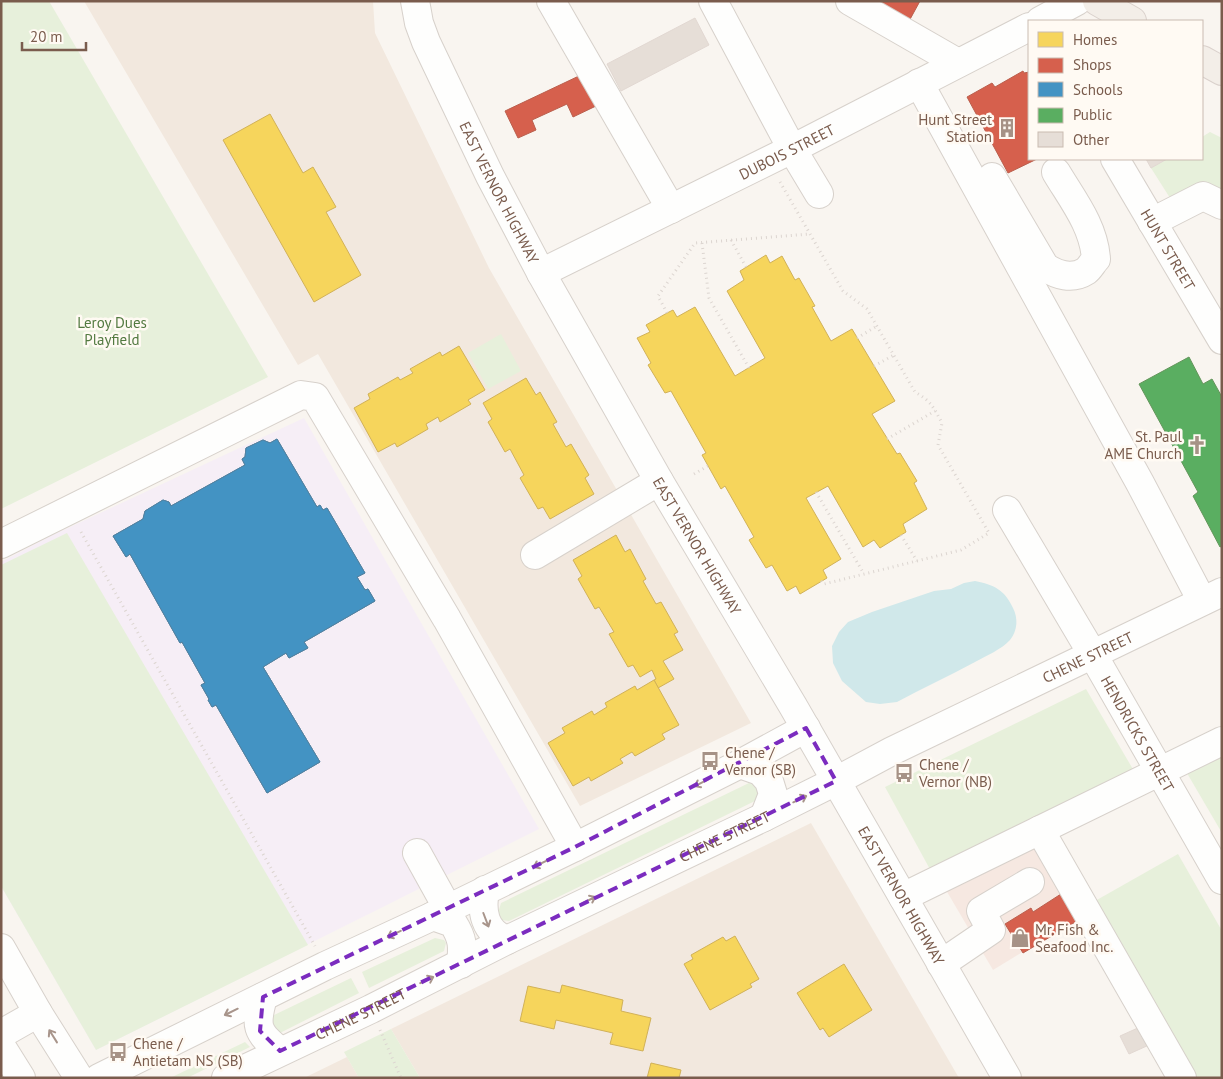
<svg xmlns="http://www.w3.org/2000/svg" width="1223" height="1079" viewBox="0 0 1223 1079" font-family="'PT Sans',sans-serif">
  <rect width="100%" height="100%" fill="#f9f5f0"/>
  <g fill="#f2e8de">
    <path d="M84 1H373L375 33 489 268 751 723 580 806 318 354 298 365Z"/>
    <path d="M811 823 959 1078H420L391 1029Z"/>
    <path d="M347 1057 359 1078H304Z"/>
  </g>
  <path fill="#f6e8e1" d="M1032 843 1078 918 993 970 943 885Z"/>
  <path fill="#f6eef6" d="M304 418 539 829 96 1050 1 886V562L53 535Z"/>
  <g fill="#e7f0db">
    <path d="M1 1H49L268 377 1 509Z"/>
    <path d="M1210 132 1222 138V205L1177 209 1151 168 1167 159H1202V137Z"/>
    <path d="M501 334 521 371 488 389 468 353Z"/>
    <path d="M67 533 308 945 96 1050 1 886V565Z"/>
    <path d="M1086 689 1134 771 932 873 885 787Z"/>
    <path d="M1222 750V833L1184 768Z"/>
    <path d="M749 783 756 785 760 792 757 800 509 921 502 920 498 913 501 903Z"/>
    <path d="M1178 854 1222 931V1078H1194L1095 901Z"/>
    <path d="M435 938 444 940 446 943 444 951 369 988 362 972Z"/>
    <path d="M351 978 359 993 278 1034 272 1031V1016Z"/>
    <path d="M391 1029 420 1078H359L344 1052Z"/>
    <path d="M245 1042 250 1047 187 1078H170Z"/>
  </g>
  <path fill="#d0e8ea" d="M975 581C994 585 1004 589 1013 608 1018 618 1018 630 1010 640 1002 649 986 656 975 662 949 676 923 688 897 702L880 704 866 702 842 681 833 663 832 646 839 632 848 622 872 612 934 591 951 589 964 583Z"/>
  <g fill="#f6d55c" stroke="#d1b158">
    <path d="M270 114 303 173 313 167 336 207 326 212 361 275 314 302 223 140Z"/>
    <path d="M766 255 770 263 782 256 795 280 799 278 815 306 812 307 831 341 852 329 895 401 872 414 897 454 900 453 917 481 914 483 927 509 903 524 906 532 880 548 874 540 863 547 828 486 806 498 841 559 823 570 827 578 800 594 796 586 787 591 772 565 766 568 749 540 754 537 725 486 721 489 702 455 706 453 671 391 665 393 648 365 651 363 637 338 650 332 646 325 667 313 673 310 677 317 695 307 735 376 765 358 727 291 744 280 740 271Z"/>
    <path d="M459 346 485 390 468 400 471 404 440 422 438 417 426 424 428 429 397 447 395 443 378 452 354 408 370 399 368 394 398 377 400 380 413 373 410 369 440 352 442 356Z"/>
    <path d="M526 378 536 395 540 392 557 422 553 424 566 447 571 444 589 475 585 478 594 494 550 519 543 507 538 509 520 478 524 475 510 449 505 452 488 422 492 419 483 403Z"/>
    <path d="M616 535 625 552 630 549 646 579 643 581 656 604 661 602 678 632 674 634 683 650 663 661 674 679 658 688 654 680 656 679 652 670 640 677 633 665 628 667 609 634 614 632 599 607 595 609 578 579 582 576 573 560Z"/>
    <path d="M654 680 679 725 662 734 665 739 635 756 632 752 620 759 623 763 591 781 589 777 573 786 548 743 565 733 562 728 592 711 594 715 607 707 605 703 635 686 637 690Z"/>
    <path d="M735 936 759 979 750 984 752 987 710 1010 684 964 693 959 691 955 723 937 726 941Z"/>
    <path d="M844 964 872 1010 829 1037 823 1028 820 1030 797 993Z"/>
    <path d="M562 985 623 1000 621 1011 651 1018 643 1051 610 1044 613 1033 556 1020 554 1029 520 1021 528 986 560 993Z"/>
    <path d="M651 1063 681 1070 679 1078H647Z"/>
  </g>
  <g fill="#d6604d" stroke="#ba5f4d">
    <path d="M871 1H920L908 23Z"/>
    <path d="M1023 71 1024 73 1029 72V159H1037L1008 173 967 97 992 83 995 87Z"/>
    <path d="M581 75 596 106 573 117 567 104 532 120 536 130 518 138 505 111Z"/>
    <path d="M1061 894 1077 921 1023 953 1005 924 1031 908 1033 912Z"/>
  </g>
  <g fill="#4393c3" stroke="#5482a0" fill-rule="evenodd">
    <path d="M277 439 317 507 320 505 323 510 327 508 365 573 357 577 365 590 368 589 375 601 304 642 308 648 289 658 286 653 263 667 320 762 267 793 216 705 212 707 208 700 209 699 201 685 205 683 182 642 180 643 130 554 126 557 113 536 143 519 145 511 163 500 169 502 171 506 245 465 242 459 245 457 246 448 263 440 270 443ZM256 521 314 624 299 632 297 628 278 639 281 643 258 657 199 554Z"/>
    <path d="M277 439 317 507 320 505 323 510 327 508 365 573 357 577 365 590 368 589 375 601 304 642 308 648 289 658 286 653 263 667 320 762 267 793 216 705 212 707 208 700 209 699 201 685 205 683 182 642 180 643 130 554 126 557 113 536 143 519 145 511 163 500 169 502 171 506 245 465 242 459 245 457 246 448 263 440 270 443Z"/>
  </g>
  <path fill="#5aae61" stroke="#64955b" d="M1189 357 1203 384 1212 379 1222 397V546L1220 547 1193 496 1198 492 1139 384Z"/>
  <g fill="#e6ded7" stroke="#e2d8d2">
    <path d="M695 18 709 45 621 91 607 64Z"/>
    <path d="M1146 159H1167L1151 168Z"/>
    <path d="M1140 1027 1149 1045 1129 1054 1120 1036Z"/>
  </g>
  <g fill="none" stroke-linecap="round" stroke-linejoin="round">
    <g stroke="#d7d1cb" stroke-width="30">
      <g id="minor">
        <path id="s1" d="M415 1 419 23 426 42 490 176 541 273 659 481 793 706 1007 1078"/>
        <path d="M551 1 671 209"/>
        <path d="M713 1 792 149 819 194"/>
        <path d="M850 1 958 63"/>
        <path d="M1040 21 1077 1"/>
        <path d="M919 83 1140 483 1202 601"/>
        <path id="s2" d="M1115 159 1222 340"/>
        <path d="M992 177 1045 267C1057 275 1072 280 1086 271 1090 268 1093 262 1096 259 1094 226 1072 199 1056 172"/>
        <path d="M1152 222 1203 196 1222 205"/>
        <path id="s3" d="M541 273 792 149 1029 27"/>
        <path id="s4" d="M1007 510 1093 655 1222 880"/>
        <path d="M1 544 301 395 315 397 447 619 575 847"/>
        <path d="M535 555 659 481"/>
        <path d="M740 764 760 771 769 781 773 794 764 817"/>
        <path d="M1040 830 1182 1078"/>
        <path d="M417 853 448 909"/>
        <path d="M485 890C481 911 484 932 507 940"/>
        <path d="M903 897 1222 741"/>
        <path d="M433 916 453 923C463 939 463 946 461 964"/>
        <path d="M1 948 38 1013 79 1078"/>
        <path d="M941 964 991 930 981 911 1030 882"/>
        <path d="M263 997C255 1026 256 1032 280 1051"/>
        <path d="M1 1034 38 1013"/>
        <path d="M1 1046 21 1078"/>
        <path d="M99 1078 325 966 433 916 575 847 740 764 806 728"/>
        <path id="s5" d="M226 1078 371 1009 507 940 764 817 836 781 892 751 1222 592"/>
      </g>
    </g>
    <g stroke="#dad1cc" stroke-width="30">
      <g id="major">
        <path d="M1097 1 1132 21"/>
        <path d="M1202 60 1222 71"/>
      </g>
    </g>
    <g stroke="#dcd5d0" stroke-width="3" stroke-dasharray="1 4" stroke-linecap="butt">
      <path d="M780 182 843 291 867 309 915 392C931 401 934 408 942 423L938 445 989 533 961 550 824 584 821 581"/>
      <path d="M731 240 746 267"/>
      <path d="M702 243 709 298 749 368"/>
      <path d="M667 313 658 296 695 243 810 234"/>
      <path d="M857 338 877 326"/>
      <path d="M874 366 894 355"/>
      <path d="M887 439 935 411"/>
      <path d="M694 474 708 466"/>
      <path d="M816 492 864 574"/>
      <path d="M81 532 315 946"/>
      <path d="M901 535 917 561"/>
      <path d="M380 1030 401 1078"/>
    </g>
    <use href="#minor" stroke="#fefefd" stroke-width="28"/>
    <use href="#major" stroke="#f3eee8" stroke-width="28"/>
  </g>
  <defs><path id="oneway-shaft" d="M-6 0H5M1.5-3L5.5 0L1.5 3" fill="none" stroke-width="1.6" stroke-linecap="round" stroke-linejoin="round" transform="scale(1.25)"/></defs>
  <g stroke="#a8958b">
    <use href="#oneway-shaft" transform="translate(701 783) rotate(153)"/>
    <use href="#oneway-shaft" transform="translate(800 799) rotate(-26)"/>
    <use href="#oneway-shaft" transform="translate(540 864) rotate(154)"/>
    <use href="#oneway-shaft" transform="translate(589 900) rotate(-26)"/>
    <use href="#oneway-shaft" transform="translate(486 920) rotate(69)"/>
    <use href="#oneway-shaft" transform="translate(394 934) rotate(155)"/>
    <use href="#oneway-shaft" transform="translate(427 980) rotate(-25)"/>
    <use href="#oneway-shaft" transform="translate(231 1012) rotate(154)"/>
    <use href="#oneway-shaft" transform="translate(53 1036) rotate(-122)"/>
  </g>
  <path fill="none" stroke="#7b2cbf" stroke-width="4" stroke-dasharray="10 6" stroke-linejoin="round" d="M806 728 836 781 280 1051 260 1031 263 997 575 847Z"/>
  <defs>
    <g id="building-bare" transform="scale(1.5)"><path d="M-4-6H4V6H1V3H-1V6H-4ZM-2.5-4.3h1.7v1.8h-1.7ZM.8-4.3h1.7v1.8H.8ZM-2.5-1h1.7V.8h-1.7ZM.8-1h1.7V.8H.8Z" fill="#a69286" stroke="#fffaf3" stroke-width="2.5" paint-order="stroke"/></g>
    <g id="church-bare" transform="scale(1.5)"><path d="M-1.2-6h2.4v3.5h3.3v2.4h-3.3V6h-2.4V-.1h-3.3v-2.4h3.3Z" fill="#a69286" stroke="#fffaf3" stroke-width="2.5" paint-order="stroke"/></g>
    <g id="bus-bare" transform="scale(1.5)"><path d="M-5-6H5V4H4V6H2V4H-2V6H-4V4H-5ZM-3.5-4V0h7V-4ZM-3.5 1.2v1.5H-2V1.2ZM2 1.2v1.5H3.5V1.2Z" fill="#a69286" stroke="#fffaf3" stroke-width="2.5" paint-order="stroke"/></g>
    <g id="shop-bare" transform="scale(1.5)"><path d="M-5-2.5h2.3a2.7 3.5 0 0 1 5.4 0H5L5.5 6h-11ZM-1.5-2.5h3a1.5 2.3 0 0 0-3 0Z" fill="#a69286" stroke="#fffaf3" stroke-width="2.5" paint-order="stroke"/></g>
  </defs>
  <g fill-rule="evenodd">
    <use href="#building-bare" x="1007" y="128"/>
    <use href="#church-bare" x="1197" y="445"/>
    <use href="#bus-bare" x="710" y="761"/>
    <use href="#bus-bare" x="904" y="773"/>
    <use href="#shop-bare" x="1020" y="938"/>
    <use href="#bus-bare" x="118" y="1052"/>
  </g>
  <g text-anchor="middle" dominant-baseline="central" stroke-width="5" stroke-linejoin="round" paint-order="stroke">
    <g font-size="15" fill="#7a5c4d" stroke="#fffaf3" text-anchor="start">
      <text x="992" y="119" text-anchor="end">Hunt Street<tspan x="992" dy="17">Station</tspan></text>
      <text x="1182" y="436" text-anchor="end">St. Paul<tspan x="1182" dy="17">AME Church</tspan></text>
      <text x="725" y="752">Chene /<tspan x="725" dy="17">Vernor (SB)</tspan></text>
      <text x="919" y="764">Chene /<tspan x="919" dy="17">Vernor (NB)</tspan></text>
      <text x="1035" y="929">Mr. Fish &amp;<tspan x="1035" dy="17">Seafood Inc.</tspan></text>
      <text x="133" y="1043">Chene /<tspan x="133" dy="17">Antietam NS (SB)</tspan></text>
    </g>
    <g font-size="15" fill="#7a5c4d" stroke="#fffaf3">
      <text stroke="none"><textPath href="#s3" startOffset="274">DUBOIS STREET</textPath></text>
      <text stroke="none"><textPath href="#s1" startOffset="210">EAST VERNOR HIGHWAY</textPath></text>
      <text stroke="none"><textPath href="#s2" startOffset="105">HUNT STREET</textPath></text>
      <text stroke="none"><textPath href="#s1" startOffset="615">EAST VERNOR HIGHWAY</textPath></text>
      <text stroke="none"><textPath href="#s5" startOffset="959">CHENE STREET</textPath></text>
      <text stroke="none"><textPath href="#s4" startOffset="259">HENDRICKS STREET</textPath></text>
      <text stroke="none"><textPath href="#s5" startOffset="554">CHENE STREET</textPath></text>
      <text stroke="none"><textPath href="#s1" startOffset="1020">EAST VERNOR HIGHWAY</textPath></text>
      <text stroke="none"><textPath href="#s5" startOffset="149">CHENE STREET</textPath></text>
    </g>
    <g font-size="15" fill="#537a41" stroke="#fffaf3">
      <text x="112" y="322">Leroy Dues<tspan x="112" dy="17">Playfield</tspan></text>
    </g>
  </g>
  <rect width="1223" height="1079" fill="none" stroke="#7a5c4d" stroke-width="5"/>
  <rect x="1028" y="20" width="175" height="140" fill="#fffaf3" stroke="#cabbb1"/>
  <rect x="1038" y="32" width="25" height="15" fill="#f6d55c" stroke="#cabbb1"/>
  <text x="1073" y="45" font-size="15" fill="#7a5c4d">Homes</text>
  <rect x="1038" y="58" width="25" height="15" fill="#d6604d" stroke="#cabbb1"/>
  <text x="1073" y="70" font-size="15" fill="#7a5c4d">Shops</text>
  <rect x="1038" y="82" width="25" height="15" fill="#4393c3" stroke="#cabbb1"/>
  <text x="1073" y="95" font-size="15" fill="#7a5c4d">Schools</text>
  <rect x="1038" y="108" width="25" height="15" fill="#5aae61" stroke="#cabbb1"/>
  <text x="1073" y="120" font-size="15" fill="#7a5c4d">Public</text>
  <rect x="1038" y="132" width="25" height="15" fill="#e6ded7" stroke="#cabbb1"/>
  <text x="1073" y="145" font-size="15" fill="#7a5c4d">Other</text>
  <path d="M22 42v8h64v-8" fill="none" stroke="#7a5c4d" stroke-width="2.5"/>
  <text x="30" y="42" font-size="15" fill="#7a5c4d" stroke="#fffaf3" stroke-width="4" paint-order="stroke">20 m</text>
</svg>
